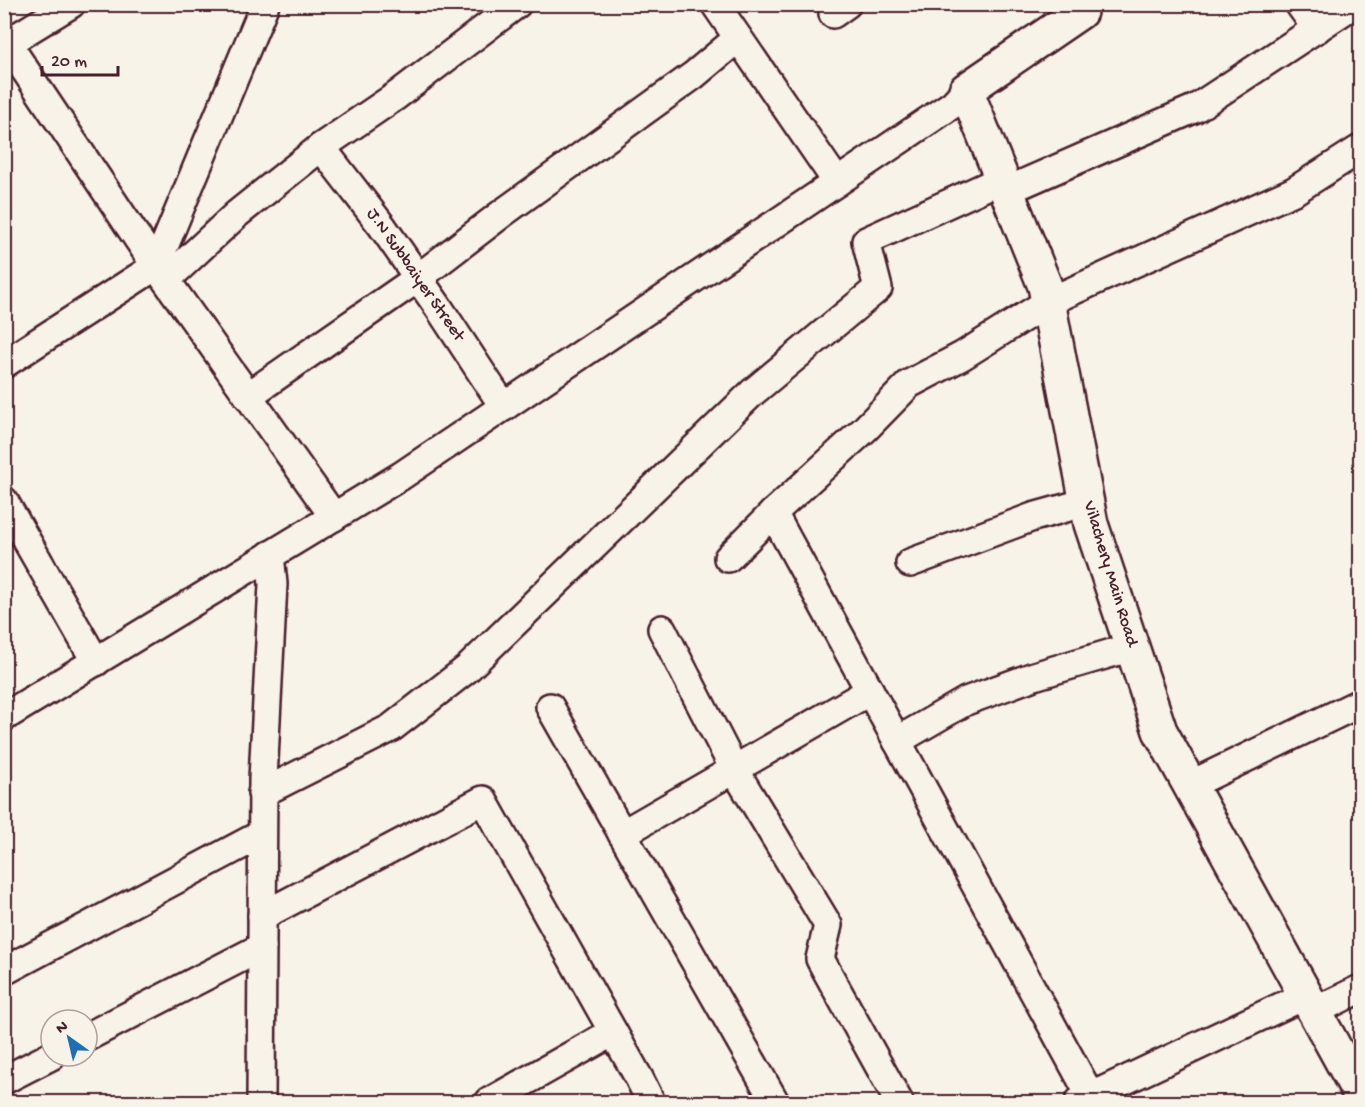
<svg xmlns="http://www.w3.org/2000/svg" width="1365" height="1107" viewBox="0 0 1365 1107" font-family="'Gochi Hand',sans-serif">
  <rect width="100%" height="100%" fill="#f7f3e8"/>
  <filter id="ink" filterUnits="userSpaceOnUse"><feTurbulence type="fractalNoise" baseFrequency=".0167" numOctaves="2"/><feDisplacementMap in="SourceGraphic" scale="12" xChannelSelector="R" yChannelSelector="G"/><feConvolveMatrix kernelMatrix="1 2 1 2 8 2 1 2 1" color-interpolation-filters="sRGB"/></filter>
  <g filter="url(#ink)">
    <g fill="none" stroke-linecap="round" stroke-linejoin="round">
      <g stroke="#4a1f2b" stroke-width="32">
        <g id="street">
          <path d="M71 4 7 43 156 266 334 517"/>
          <path d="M715 4 837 182"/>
          <path d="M1299 4 1317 29"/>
          <path d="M833 14 847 4"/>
          <path d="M321 147 382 226 439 308 504 407"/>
          <path d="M1006 191 1196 108 1354 4"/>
          <path d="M166 280 237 214 321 147 396 96 517 4"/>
          <path d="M4 364 156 266 265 4"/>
          <path d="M248 396 418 278 504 212 694 75 738 38"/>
          <path d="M4 501 96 662"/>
          <path d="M773 513 1091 1097"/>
          <path d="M728 558 773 513 865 429 909 384 962 356 1048 302 1294 191 1360 149"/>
          <path d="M910 563 1033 517 1087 502"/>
          <path d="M662 629 734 769 828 925 820 959 899 1102"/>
          <path d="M550 707 775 1102"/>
          <path d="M4 717 401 476 953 104 966 90"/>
          <path d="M897 741 966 701 1034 676 1132 647"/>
          <path d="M1190 785 1360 703"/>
          <path d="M262 793 391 728 467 669 753 392 878 288 866 241 1002 179"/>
          <path d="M622 834 870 691"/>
          <path d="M262 916 483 800 639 1078 651 1102"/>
          <path d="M4 971 262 834"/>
          <path d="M1315 1011 1360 989"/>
          <path d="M87 1037 262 947"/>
          <path d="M4 1080 51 1056"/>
          <path d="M261 1102 263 779 273 584 270 555"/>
          <path d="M489 1102 613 1032"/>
          <path d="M1079 1102 1306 995"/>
        </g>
      </g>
      <g stroke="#4a1f2b" stroke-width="38">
        <path id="secondary" d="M1078 4 1080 12 966 90 1045 286 1091 524 1160 731 1360 1094"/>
      </g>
      <use href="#street" stroke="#f7f3e8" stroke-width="27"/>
      <use href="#secondary" stroke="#f7f3e8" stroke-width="33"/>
    </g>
  </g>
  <g text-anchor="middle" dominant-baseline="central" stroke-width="6" stroke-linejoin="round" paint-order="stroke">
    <g font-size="18" fill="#4a1f2b" stroke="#f7f3e8">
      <text transform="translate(415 275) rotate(55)">J.N Subbaiyer Street</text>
      <text transform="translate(1110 574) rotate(73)">Vilachery Main Road</text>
    </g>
  </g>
  <rect width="1365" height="1107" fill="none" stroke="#f7f3e8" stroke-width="24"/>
  <rect x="12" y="12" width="1341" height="1083" fill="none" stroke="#4a1f2b" stroke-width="2" filter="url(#ink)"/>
  <g transform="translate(69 1038) rotate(326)"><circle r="28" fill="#f7f3e8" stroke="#b29e9c" stroke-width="1.5"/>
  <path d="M0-4.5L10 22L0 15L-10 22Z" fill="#1f6fb2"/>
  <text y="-9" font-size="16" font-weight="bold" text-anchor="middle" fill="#4a1f2b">N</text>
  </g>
  <path d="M42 66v9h76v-9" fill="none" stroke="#4a1f2b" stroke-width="3"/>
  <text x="51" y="66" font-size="18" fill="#4a1f2b" stroke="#f7f3e8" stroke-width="4.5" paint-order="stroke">20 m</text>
</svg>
